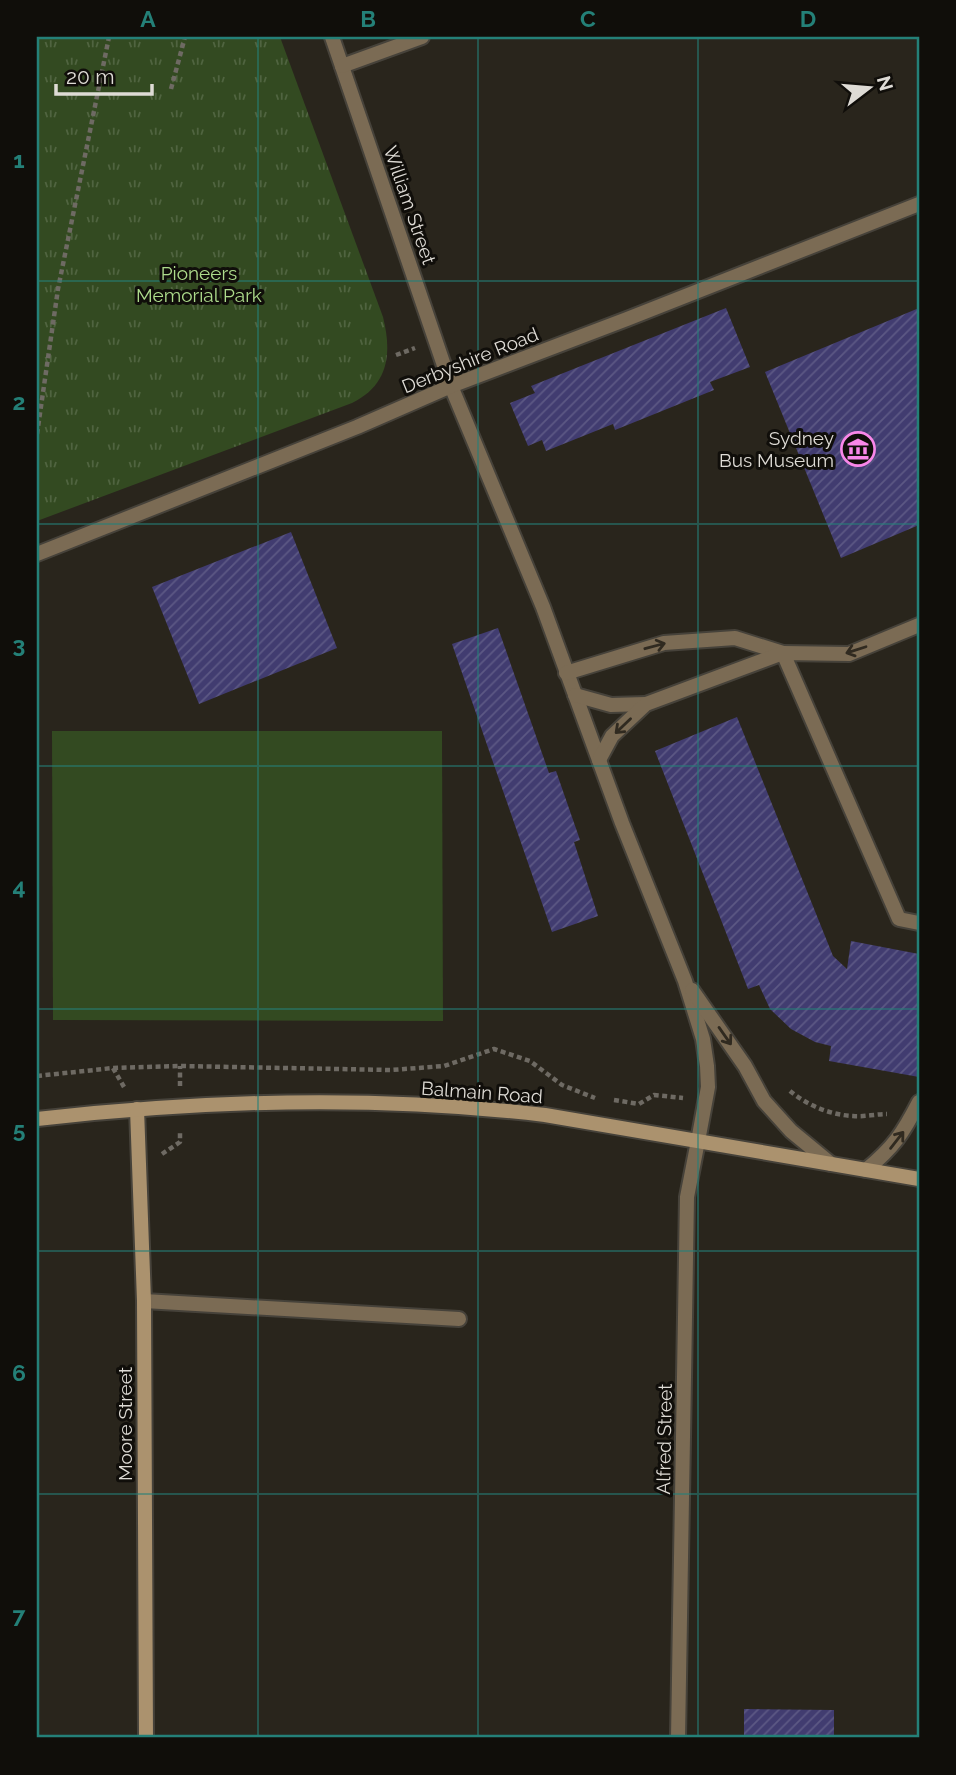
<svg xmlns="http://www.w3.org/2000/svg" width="956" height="1775" viewBox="0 0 956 1775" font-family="Raleway,sans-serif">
  <defs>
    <pattern id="park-tufts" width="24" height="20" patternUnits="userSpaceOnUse" patternTransform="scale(1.75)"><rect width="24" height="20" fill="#334a21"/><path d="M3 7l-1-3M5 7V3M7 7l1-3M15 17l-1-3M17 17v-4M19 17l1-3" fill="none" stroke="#506440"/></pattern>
    <pattern id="building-hatch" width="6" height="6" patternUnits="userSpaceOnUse" patternTransform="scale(1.75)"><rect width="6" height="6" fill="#413c70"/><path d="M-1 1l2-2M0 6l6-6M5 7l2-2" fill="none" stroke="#5c5884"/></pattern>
  </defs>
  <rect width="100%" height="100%" fill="#29251c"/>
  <path fill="#334a21" d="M52 731H442L443 1021 53 1020Z"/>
  <path fill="url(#park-tufts)" d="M37 37H280L383 317C392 353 389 385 352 403L37 521Z"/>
  <g fill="url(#building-hatch)">
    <path d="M726 308 750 367 710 382 714 390 615 430 613 424 546 451 542 440 528 446 510 403 535 393 531 386Z"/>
    <path d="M919 308V525L841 558 765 372Z"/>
    <path d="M291 532 337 648 199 704 152 587Z"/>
    <path d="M498 628 549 773 556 771 580 840 574 842 598 916 552 932 452 644Z"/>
    <path d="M737 717 833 956 847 969 851 941 919 954V1077L829 1061 831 1046 815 1042 791 1029 770 1009 759 985 748 989 655 751Z"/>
    <path d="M744 1709 834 1710V1738H744Z"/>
  </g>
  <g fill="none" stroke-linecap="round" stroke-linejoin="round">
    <g stroke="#46423a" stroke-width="18">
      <g id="lane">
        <path d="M451 386 543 607 622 823 685 981 703 1039 707 1066 708 1087 698 1141"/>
        <path d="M566 673 664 643 735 638 783 653 899 919 919 923"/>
        <path d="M575 695 611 705 646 704"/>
        <path d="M599 760 612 736 646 704 783 653 849 654 919 625"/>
        <path d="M692 990 745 1066 764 1101 791 1131 831 1164"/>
        <path d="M866 1170C894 1147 903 1133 919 1102"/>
        <path d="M144 1301 459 1319"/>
      </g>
    </g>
    <g stroke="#46423a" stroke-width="18">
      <g id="street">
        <path d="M332 37 451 386"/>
        <path d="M342 66 422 37"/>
        <path d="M37 554 357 427 451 386 627 319 919 204"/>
        <path d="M678 1738 687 1197 698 1141"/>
      </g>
    </g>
    <g stroke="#46423a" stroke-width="18">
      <g id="secondary">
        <path d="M137 1109 144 1301 146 1738"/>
        <path d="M37 1119C204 1100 377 1095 545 1115L919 1179"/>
      </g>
    </g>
    <g stroke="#6e6a63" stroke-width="4.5" stroke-dasharray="5 3.5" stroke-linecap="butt">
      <path d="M171 89 185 37"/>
      <path d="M396 355 415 348"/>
      <path d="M37 434 58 289 109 37"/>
      <path d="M113 1068 124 1087"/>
      <path d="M37 1076 113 1068 180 1066 391 1070 444 1066 494 1049 530 1061 562 1085 595 1098"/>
      <path d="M180 1086V1066"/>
      <path d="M790 1091C807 1105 830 1115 853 1116 864 1117 876 1114 887 1114"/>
      <path d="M614 1100 639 1104 654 1095 683 1098"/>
      <path d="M162 1154 180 1142V1130"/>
    </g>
    <use href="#lane" stroke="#7b6b54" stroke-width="14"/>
    <use href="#street" stroke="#7b6b54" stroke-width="14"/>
    <use href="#secondary" stroke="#ab926e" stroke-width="14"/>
  </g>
  <defs><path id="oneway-shaft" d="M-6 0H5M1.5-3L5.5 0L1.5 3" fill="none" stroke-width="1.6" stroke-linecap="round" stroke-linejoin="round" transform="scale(1.75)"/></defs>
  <g stroke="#302a20">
    <use href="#oneway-shaft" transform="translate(655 646) rotate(-15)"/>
    <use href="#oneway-shaft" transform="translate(856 650) rotate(162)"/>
    <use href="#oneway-shaft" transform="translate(623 726) rotate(136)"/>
    <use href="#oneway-shaft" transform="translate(725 1036) rotate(55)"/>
    <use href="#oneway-shaft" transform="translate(897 1140) rotate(-52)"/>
  </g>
  <path fill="none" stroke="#248078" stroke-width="2" stroke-opacity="0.55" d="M258 37V1738M478 37V1738M698 37V1738M37 281H919M37 524H919M37 766H919M37 1009H919M37 1251H919M37 1494H919"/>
  <defs>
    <g id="museum-ring" transform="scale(1.75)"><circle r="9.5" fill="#100e0a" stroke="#f987e9" stroke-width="1.5"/><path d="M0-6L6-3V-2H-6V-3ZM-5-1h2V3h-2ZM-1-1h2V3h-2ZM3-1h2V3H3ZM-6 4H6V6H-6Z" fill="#f987e9"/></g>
  </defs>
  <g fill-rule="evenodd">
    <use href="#museum-ring" x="858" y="449"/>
  </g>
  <g text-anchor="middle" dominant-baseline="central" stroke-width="6" stroke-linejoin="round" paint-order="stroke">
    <g font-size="19" fill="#dedbd5" stroke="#100e0a">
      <text transform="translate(410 205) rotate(71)">William Street</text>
      <text transform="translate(470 360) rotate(-22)">Derbyshire Road</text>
      <text transform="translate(482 1092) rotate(4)">Balmain Road</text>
      <text transform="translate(125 1424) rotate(-90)">Moore Street</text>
      <text transform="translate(664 1439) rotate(-89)">Alfred Street</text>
    </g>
    <g font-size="19" fill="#addb8b" stroke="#100e0a">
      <text x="199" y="273">Pioneers<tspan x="199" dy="22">Memorial Park</tspan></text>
    </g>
    <g font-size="19" fill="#dedbd5" stroke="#100e0a" text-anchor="end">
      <text x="834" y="438">Sydney<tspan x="834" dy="22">Bus Museum</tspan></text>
    </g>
  </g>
  <rect width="956" height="1775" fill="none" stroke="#100e0a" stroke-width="77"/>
  <g transform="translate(869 88) rotate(74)" stroke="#100e0a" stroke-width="5" paint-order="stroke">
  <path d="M0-5L12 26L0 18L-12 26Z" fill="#dedbd5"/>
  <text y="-10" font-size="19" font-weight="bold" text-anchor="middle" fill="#dedbd5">N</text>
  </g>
  <path d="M56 84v10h96v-10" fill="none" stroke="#dedbd5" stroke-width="3.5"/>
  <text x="66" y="84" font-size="21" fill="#dedbd5" stroke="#100e0a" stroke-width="5" paint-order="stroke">20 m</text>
  <rect x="38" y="38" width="880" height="1698" fill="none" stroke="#248078" stroke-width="2.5"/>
  <g font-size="23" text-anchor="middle" font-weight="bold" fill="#248078">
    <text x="148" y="27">A</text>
    <text x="368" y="27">B</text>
    <text x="588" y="27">C</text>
    <text x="808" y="27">D</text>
    <text x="19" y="168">1</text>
    <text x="19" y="410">2</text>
    <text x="19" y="653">3</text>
    <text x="19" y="895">4</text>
    <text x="19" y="1138">5</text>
    <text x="19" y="1381">6</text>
    <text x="19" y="1623">7</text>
  </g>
</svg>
